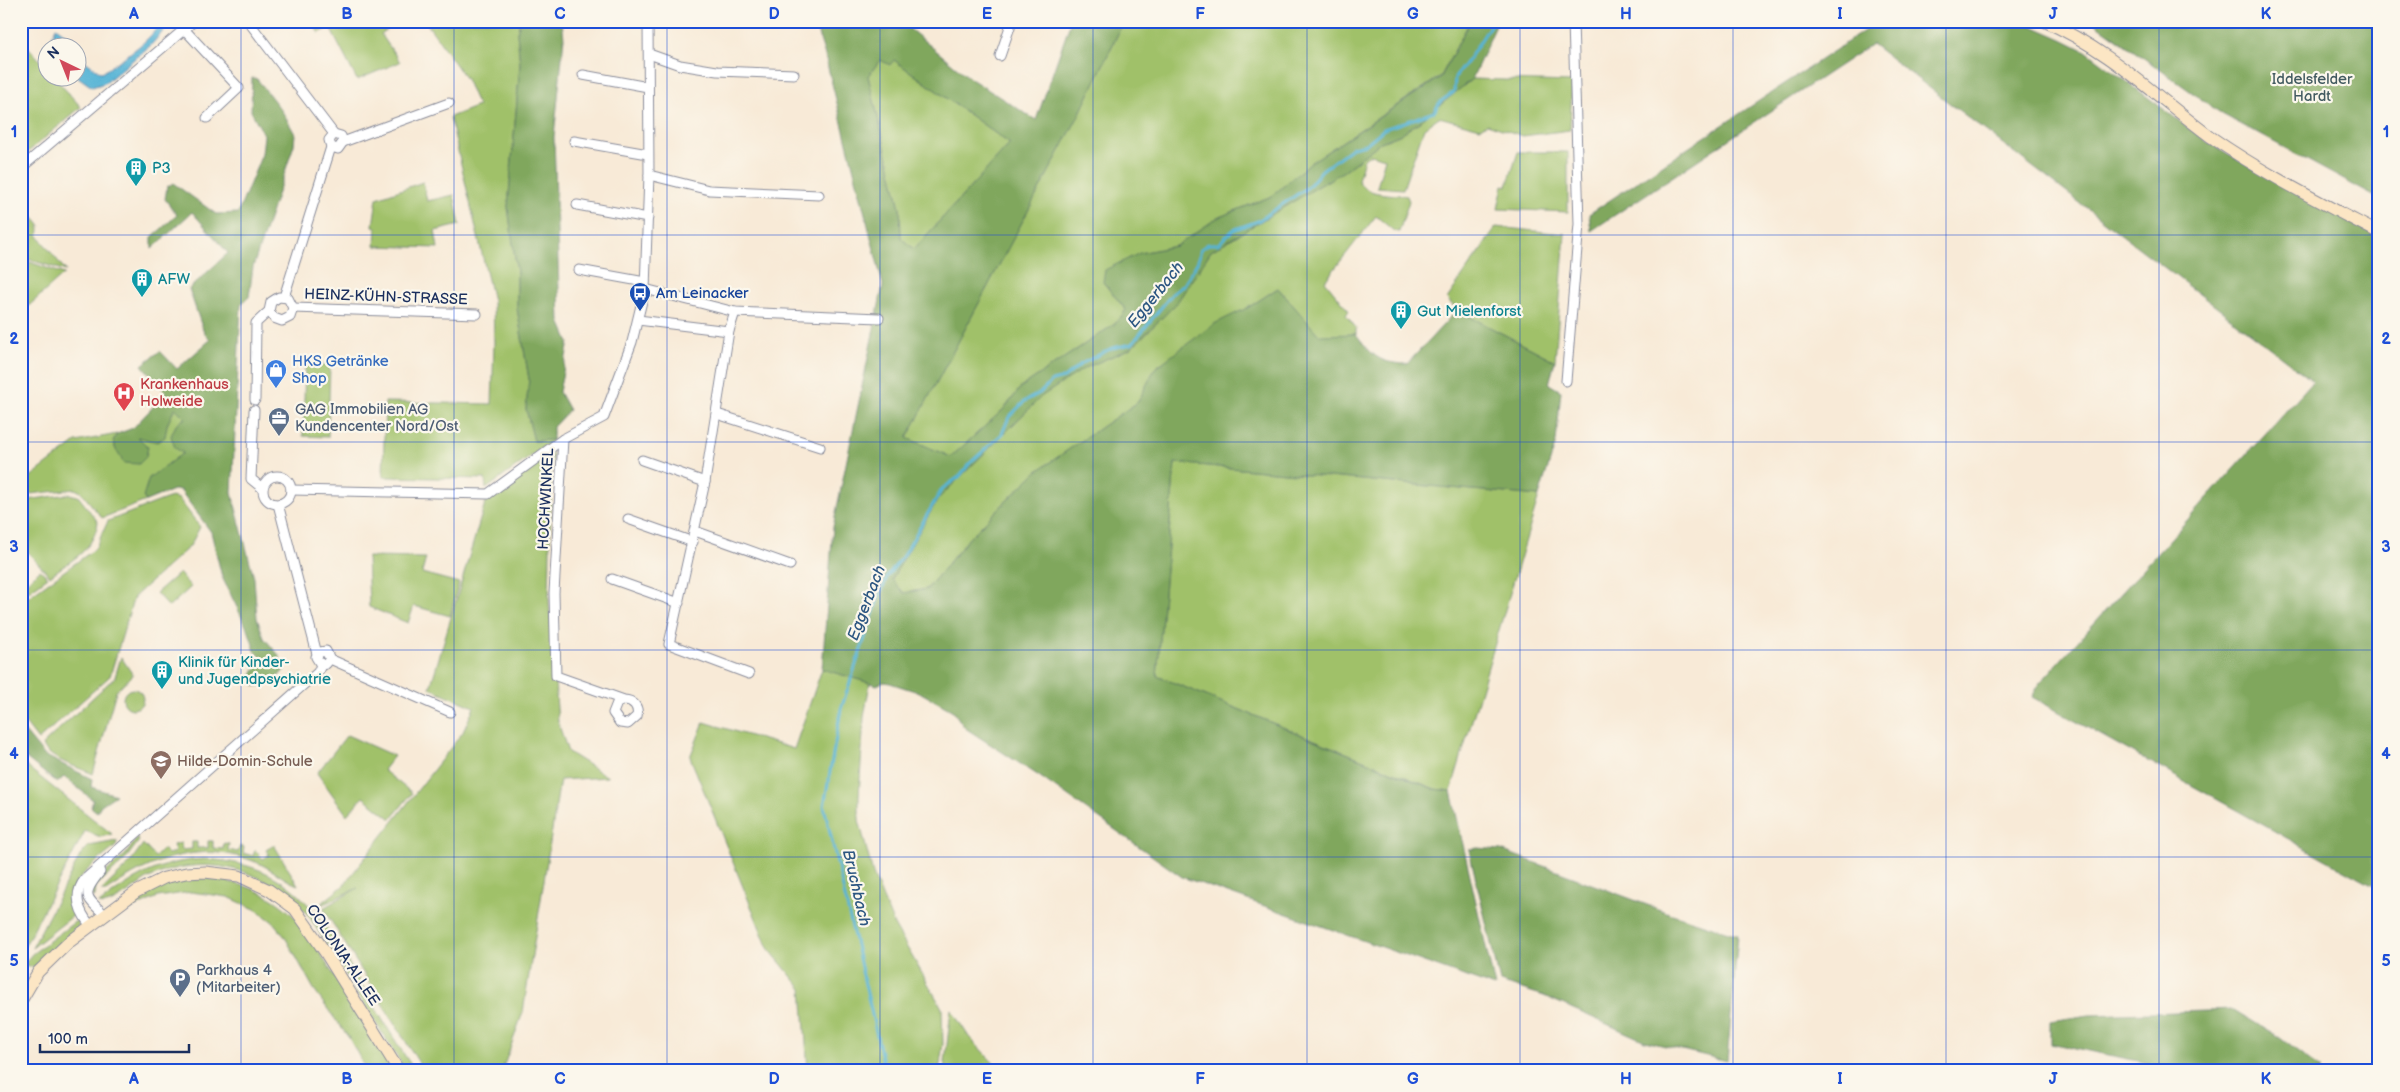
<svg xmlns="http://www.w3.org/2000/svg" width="2400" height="1092" viewBox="0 0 2400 1092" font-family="'Balsamiq Sans',sans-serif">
  <rect width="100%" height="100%" fill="#fbf7ec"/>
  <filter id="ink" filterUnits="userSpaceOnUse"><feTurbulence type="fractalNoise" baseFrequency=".02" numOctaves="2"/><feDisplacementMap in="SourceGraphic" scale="10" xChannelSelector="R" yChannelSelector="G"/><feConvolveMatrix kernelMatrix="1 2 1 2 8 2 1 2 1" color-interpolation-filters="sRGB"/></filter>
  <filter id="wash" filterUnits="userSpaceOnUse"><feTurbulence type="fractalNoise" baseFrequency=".0096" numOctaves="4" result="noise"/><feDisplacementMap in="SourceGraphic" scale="20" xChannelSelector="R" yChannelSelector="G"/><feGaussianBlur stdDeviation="1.12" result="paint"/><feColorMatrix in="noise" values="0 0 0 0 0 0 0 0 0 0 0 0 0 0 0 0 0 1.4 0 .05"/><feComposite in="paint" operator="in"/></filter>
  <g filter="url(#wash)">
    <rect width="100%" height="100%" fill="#f8ead7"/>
    <g fill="#a0c169" stroke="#5e7864">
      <path d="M310 21H399L381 34 400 62 357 80 330 28 319 33Z"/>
      <path d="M425 21H520L517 33 520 64 508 207 517 273V308L529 379 526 409 534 441 553 440 486 489 485 479 383 477 385 402 492 404 494 343 493 301 450 117 478 106 466 79Z"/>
      <path d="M1124 21H1470L1441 76 1310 163 1272 196 1217 218 1176 246 1140 253 1103 282 1126 310 1116 323 1021 387 1005 408 951 457 907 438 1078 117Z"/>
      <path d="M21 39 47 68 48 78H55L81 107 21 158Z"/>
      <path d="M881 59 894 60 1010 144 914 249 901 238 900 208 868 76Z"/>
      <path d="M1472 79 1572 82 1570 130 1523 136 1487 124 1480 128 1439 117 1424 128 1403 189 1377 187 1385 158 1371 154 1364 159 1358 180C1367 197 1390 193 1407 196L1409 201 1399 232 1394 231 1376 216 1325 281 1349 311 1346 315 1356 328V334L1319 336 1278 288 1156 368 1138 402 1036 472 971 536 927 589 904 593 891 579 938 499 1042 396 1085 368 1131 348 1176 304 1211 251 1344 171 1381 142 1399 135 1418 123Z"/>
      <path d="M1518 152H1568V212L1498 209 1503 185 1507 186Z"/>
      <path d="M423 182 427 201 454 195 460 225 435 231 438 248 375 246 376 227 373 226 377 198Z"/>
      <path d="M21 203 40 225 38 236 66 271 21 257Z"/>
      <path d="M1496 227 1565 234 1555 361 1457 310 1447 299Z"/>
      <path d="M21 259 64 274 21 313Z"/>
      <path d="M305 364 330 365 328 437 303 436Z"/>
      <path d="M175 407 186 419 184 453 149 478 143 497 146 501 102 518 81 492 75 489 21 495V484L76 442 117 434 113 441 116 450 137 436 167 425Z"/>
      <path d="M552 452 549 600 558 722 568 752 608 777 560 780 523 1012 502 1071H424L323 908 358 888 317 907 343 886 463 732 474 707 430 688 485 503Z"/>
      <path d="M1175 463 1539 496 1451 791 1435 789 1157 676Z"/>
      <path d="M69 494 78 496 98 522C93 552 72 559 50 576L21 545V501Z"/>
      <path d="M171 497 179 499 200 527 190 546 134 597 110 676 38 740 21 718V602L95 549 108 521Z"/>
      <path d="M367 557 426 558 422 573 459 583 450 616 414 606 408 623 369 607Z"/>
      <path d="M40 570 48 577 21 597V587Z"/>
      <path d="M179 573 191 587 169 607 156 593Z"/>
      <path d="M121 657 133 675 116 691 93 774C78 767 50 760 42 745L115 677Z"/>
      <path d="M822 669 870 683 864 717 859 796V820L873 874 894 925 942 1008 943 1044 939 1071H808L802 989 768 948 690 757 704 722 794 749Z"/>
      <circle cx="133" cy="699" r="10"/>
      <path d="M347 735 394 756 383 770 412 793 391 819 363 797 347 815 317 773Z"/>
      <path d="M21 762 112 834 101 837 85 831 21 953Z"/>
      <path d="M137 838 139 841 124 861 96 886 95 896 92 897 93 884 126 854Z"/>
      <path d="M117 841 116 846C103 858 76 874 73 893 72 899 75 906 78 912L32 948 81 854 89 846Z"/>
      <path d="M208 841H213V848L223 849 224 843 229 844 228 850 238 852 240 846 244 847 243 853 253 856 255 850 263 859 269 855 266 850 274 845 298 885C286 881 272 869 258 863 201 839 153 859 106 891H101L128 865 143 844 155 857 163 849 168 854 175 852 173 845 181 843 182 850 192 849V842H197V848H208Z"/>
      <path d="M204 859C286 864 311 901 351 967 372 1002 392 1037 415 1071H406L309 916C269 871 209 851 151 877 138 883 111 909 99 904 131 878 161 861 204 859Z"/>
      <path d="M199 878C241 880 276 894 303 926L394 1071H367L349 1038 316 993 285 937 273 922 257 910 228 897 191 892 158 897 122 913 120 911C145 893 168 882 199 878Z"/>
      <path d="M80 918 78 928 34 967 23 965 32 954Z"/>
      <path d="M951 1009 969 1037 1001 1071H944Z"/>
    </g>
    <g fill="#80a75d" stroke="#4e6b5e" fill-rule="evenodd">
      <path d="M520 21H562L564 38 554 137 560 321 569 342 559 392 569 410 553 427V440L534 441 526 409 529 379 517 308V273L508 207 520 64 517 33Z"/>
      <path d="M814 21H900L971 79 1036 120 1071 21H1124L1078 117 907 438 951 457 1005 408 1021 387 1116 323 1126 310 1103 282 1105 270 1140 253 1176 246 1217 218 1272 196 1310 163 1441 77 1470 21H1498L1472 79 1418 123 1399 135 1381 142 1344 171 1211 251 1176 304 1131 348 1085 368 1042 396 938 499 892 579 904 593 927 589 971 536 1036 472 1138 402 1155 368 1214 324 1249 307 1278 288 1319 335 1356 334C1373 356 1378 363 1407 364L1457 310 1555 361 1549 384 1561 391 1556 442 1539 496 1175 463 1157 676 1434 789 1451 791 1495 987 1182 877 1039 776 965 728 953 711 921 693 890 683 883 682 877 685 822 669 833 527 883 285 824 52ZM880 60 890 65 894 60 1010 144 914 249 901 238 900 208 868 76Z"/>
      <path d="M1879 21H2021L2062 39 2086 51 2206 141 2282 185 2379 236V889L2032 697 2040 683 2313 381 1872 44 1591 231 1589 214Z"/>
      <path d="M2092 21H2379V199L2222 114Z"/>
      <path d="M252 78 257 79 282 111 295 134 294 145 253 267 249 297 241 304 232 493 254 578 257 618 264 638 278 654 285 669C277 679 268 687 255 686L250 677 262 658 255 651 249 632 222 577 211 532 180 490H173L146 501 143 497 149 478 183 453 175 448 171 436 176 425 185 418 175 408 167 425 165 437 157 442 138 437 148 447 146 457 139 464 124 463 116 450 113 441 117 434 133 428 166 393 142 365 160 351 177 369 210 340 204 333 189 289 228 253 192 212 152 249V237L177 215 165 199 167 187 173 183 216 214 238 213 262 154 264 135 251 111Z"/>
      <path d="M21 727 44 755 92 779 91 787 116 795 101 805 97 812 91 807 93 800 64 777 57 783 21 754Z"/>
      <path d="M1477 848 1501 850 1666 912 1738 935 1727 1061 1645 1041 1544 996 1500 982 1469 850Z"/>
      <path d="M2234 1010 2280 1038 2320 1068V1071H2187L2050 1043V1021L2089 1015Z"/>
    </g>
    <g fill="#57b4d5" stroke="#39729a">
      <path d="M161 21H172L151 45 105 83 92 87 78 77V56L100 72 105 71C123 57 151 42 161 21Z"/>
      <path d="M56 27 64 33 69 47H51L52 37Z"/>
    </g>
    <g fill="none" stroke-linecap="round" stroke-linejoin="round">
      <path stroke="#57b4d5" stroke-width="3" d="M885 1071 824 806 841 709 877 602 888 575 904 555 942 489 959 477 970 463 1002 434 1009 417 1025 401 1040 393 1052 381 1064 378 1081 364 1112 348 1132 344 1172 294 1184 285 1198 261 1201 249 1208 244H1218L1233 230 1258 221 1308 187 1322 170 1353 147 1366 144 1384 129 1434 112 1440 102 1454 92 1455 77 1471 56 1493 21"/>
    </g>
  </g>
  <g filter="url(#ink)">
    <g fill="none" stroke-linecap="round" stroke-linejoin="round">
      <g stroke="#8a8c9a" stroke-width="11">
        <g id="minor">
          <path d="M248 21 334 134 341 136 343 142"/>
          <path d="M184 29 239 88 207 118"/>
          <path d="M649 54 680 65 717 71 794 74"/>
          <path d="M1000 56 1012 21"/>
          <path d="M583 75 648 87"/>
          <path d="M574 141 648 154"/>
          <path d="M331 147 338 149 343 142 449 103"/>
          <path d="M21 168 194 21"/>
          <path d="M649 175 709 190 819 195"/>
          <path d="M577 205 648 218"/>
          <path d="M579 270 645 282"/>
          <path d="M645 289 735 312 879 318"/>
          <path d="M284 297 331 147 329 140 334 134"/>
          <path d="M293 308 477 314"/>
          <path d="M735 312 729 331 705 482 669 644 749 674"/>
          <path d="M638 320 729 331"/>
          <path d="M1566 381 1579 224 1573 21"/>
          <path d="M255 400 256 323 269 311 271 302 279 297 288 298 293 308 290 317 282 321 274 318 269 311"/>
          <path d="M254 410 251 479 262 488"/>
          <path d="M717 414 820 447"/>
          <path d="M563 439 554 593 556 676 624 700 617 703 613 713 620 723 628 724 637 716C639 707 633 700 624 700"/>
          <path d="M642 460 705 482"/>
          <circle cx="277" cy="490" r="14"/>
          <path d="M291 490 488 494 563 439 604 417 632 342 645 289 649 175 648 21"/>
          <path d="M278 504 317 654"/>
          <path d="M628 519 693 542"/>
          <path d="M695 531 790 565"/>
          <path d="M612 579 679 603"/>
          <path d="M330 659 326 664 321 665 316 657 320 652 326 651 330 659 450 712"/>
          <path d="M100 872C82 894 84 896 105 915"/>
          <path d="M90 925C79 911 72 895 85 879L318 672 321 665"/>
        </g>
      </g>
      <g stroke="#8a8c9a" stroke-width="13">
        <g id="secondary">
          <path d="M2044 21C2110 50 2154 95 2211 137 2264 174 2322 203 2379 233"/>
          <path d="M21 1001 38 972 68 943 136 892 164 878 186 873 205 872 239 876 269 890 295 909 325 952 399 1071"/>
        </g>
      </g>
      <use href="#minor" stroke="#fff" stroke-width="9"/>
      <use href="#secondary" stroke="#fce6c4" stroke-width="11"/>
    </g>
  </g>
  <path fill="none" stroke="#1d4ed8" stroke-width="1" stroke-opacity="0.55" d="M241 21V1071M454 21V1071M667 21V1071M880 21V1071M1093 21V1071M1307 21V1071M1520 21V1071M1733 21V1071M1946 21V1071M2159 21V1071M21 235H2379M21 442H2379M21 650H2379M21 857H2379"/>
  <defs>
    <g id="building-pin" transform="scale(1.125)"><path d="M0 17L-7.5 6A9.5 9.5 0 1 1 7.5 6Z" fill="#0f9aa8" stroke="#fbf7ec"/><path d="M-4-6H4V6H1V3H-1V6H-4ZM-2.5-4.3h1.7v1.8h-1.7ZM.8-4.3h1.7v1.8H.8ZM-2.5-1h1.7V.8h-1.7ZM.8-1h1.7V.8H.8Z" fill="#fff"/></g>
    <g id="bus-pin" transform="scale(1.125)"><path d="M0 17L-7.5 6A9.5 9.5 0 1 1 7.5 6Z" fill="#1a4fb4" stroke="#fbf7ec"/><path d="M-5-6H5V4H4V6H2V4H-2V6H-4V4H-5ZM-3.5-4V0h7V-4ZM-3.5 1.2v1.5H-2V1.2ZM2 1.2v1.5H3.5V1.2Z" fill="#fff"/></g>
    <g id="shop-pin" transform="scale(1.125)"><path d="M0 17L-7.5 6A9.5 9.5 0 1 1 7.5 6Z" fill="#3f7fe0" stroke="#fbf7ec"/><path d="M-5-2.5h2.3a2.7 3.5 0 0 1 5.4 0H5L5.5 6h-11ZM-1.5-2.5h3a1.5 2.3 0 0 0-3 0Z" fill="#fff"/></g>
    <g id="hospital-pin" transform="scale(1.125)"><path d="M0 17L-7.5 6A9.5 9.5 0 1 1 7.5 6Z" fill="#e0444e" stroke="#fbf7ec"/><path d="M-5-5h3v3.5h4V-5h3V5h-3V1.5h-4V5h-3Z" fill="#fff"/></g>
    <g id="office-pin" transform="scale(1.125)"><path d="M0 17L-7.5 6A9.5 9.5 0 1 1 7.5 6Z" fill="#5c6f8a" stroke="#fbf7ec"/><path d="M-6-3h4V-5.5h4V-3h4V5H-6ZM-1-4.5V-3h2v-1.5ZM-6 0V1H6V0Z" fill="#fff"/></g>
    <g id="school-pin" transform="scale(1.125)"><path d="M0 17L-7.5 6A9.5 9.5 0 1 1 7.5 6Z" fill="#8d6e63" stroke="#fbf7ec"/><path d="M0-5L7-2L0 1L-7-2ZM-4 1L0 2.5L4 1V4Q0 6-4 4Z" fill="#fff"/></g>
    <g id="parking-pin" transform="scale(1.125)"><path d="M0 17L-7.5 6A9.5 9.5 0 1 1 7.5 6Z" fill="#5c6f8a" stroke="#fbf7ec"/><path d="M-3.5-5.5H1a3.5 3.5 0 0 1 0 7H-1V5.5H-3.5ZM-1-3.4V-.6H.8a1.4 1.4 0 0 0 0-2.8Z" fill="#fff"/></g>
  </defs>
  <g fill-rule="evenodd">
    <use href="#building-pin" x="136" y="168"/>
    <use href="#building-pin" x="142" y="279"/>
    <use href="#bus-pin" x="640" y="293"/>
    <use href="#building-pin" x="1401" y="311"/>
    <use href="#shop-pin" x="276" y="370"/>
    <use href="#hospital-pin" x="124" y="393"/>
    <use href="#office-pin" x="279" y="418"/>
    <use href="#building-pin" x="162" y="671"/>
    <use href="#school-pin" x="161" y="761"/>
    <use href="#parking-pin" x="180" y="979"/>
  </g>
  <g text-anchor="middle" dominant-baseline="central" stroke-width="4.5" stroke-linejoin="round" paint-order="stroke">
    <g font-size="15" fill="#435b61" stroke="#fbf7ec">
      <text x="2312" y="79">Iddelsfelder<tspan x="2312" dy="17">Hardt</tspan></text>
    </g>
    <g font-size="15" fill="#0d838f" stroke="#fbf7ec" text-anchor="start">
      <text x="152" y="168">P3</text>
      <text x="158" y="279">AFW</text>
      <text x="1417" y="311">Gut Mielenforst</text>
      <text x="178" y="662">Klinik für Kinder-<tspan x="178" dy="17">und Jugendpsychiatrie</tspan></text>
    </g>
    <g font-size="15" fill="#164399" stroke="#fbf7ec" text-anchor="start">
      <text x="656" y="293">Am Leinacker</text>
    </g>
    <g font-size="15" fill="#1b2f5e" stroke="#fbf7ec">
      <text transform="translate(386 297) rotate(2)">HEINZ-KÜHN-STRASSE</text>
      <text transform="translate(546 499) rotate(-87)">HOCHWINKEL</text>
      <text transform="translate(343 955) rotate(56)">COLONIA-ALLEE</text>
    </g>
    <g font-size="15" fill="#366cbe" stroke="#fbf7ec" text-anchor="start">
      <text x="292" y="361">HKS Getränke<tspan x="292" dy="17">Shop</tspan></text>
    </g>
    <g font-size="15" fill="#be3a42" stroke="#fbf7ec" text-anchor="start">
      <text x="140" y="384">Krankenhaus<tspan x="140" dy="17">Holweide</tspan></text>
    </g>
    <g font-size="15" fill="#4e5e75" stroke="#fbf7ec" text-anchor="start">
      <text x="295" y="409">GAG Immobilien AG<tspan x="295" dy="17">Kundencenter Nord/Ost</tspan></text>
      <text x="196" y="970">Parkhaus 4<tspan x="196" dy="17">(Mitarbeiter)</tspan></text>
    </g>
    <g font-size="15" fill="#785e54" stroke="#fbf7ec" text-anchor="start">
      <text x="177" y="761">Hilde-Domin-Schule</text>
    </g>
    <g font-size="16" font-style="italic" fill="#2d5782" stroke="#fbf7ec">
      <text transform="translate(1156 295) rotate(-51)">Eggerbach</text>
      <text transform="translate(867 603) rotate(-69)">Eggerbach</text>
      <text transform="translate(856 888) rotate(77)">Bruchbach</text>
    </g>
  </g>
  <rect width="2400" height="1092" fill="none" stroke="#fbf7ec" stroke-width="55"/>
  <g transform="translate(62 62) rotate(317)"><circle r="24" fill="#fbf7ec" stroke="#a1a7b3"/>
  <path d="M0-4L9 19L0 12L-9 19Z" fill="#d1495b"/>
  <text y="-8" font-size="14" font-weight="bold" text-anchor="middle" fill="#1b2f5e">N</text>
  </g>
  <path d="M40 1044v8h149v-8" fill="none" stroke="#1b2f5e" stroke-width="2.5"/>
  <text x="48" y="1044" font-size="15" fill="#1b2f5e" stroke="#fbf7ec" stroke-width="4" paint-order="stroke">100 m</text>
  <rect x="28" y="28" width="2344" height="1036" fill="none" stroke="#1d4ed8" stroke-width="2"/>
  <g font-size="16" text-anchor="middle" font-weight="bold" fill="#1d4ed8">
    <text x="134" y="19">A</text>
    <text x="347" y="19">B</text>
    <text x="560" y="19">C</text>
    <text x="774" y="19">D</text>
    <text x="987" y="19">E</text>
    <text x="1200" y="19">F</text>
    <text x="1413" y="19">G</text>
    <text x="1626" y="19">H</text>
    <text x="1840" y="19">I</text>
    <text x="2053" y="19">J</text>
    <text x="2266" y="19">K</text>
    <text x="14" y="137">1</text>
    <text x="2386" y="137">1</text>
    <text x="14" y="344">2</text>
    <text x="2386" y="344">2</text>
    <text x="14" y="552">3</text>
    <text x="2386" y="552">3</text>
    <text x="14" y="759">4</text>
    <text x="2386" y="759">4</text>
    <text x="14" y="966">5</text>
    <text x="2386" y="966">5</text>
    <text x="134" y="1084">A</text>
    <text x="347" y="1084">B</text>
    <text x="560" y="1084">C</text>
    <text x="774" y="1084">D</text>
    <text x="987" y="1084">E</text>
    <text x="1200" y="1084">F</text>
    <text x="1413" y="1084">G</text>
    <text x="1626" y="1084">H</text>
    <text x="1840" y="1084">I</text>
    <text x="2053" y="1084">J</text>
    <text x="2266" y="1084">K</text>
  </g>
</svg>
